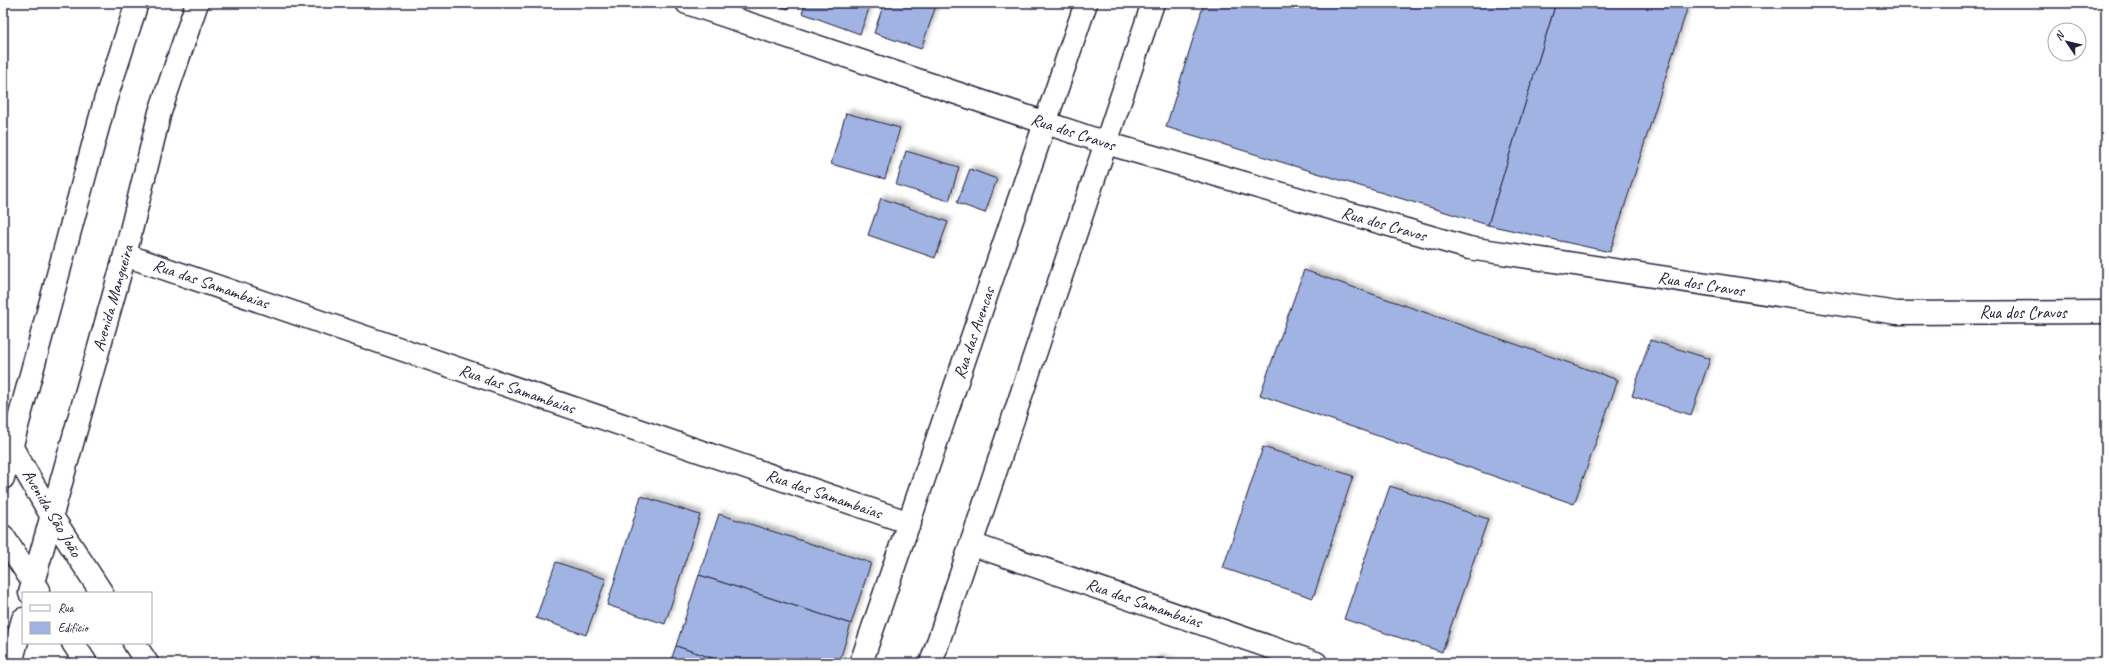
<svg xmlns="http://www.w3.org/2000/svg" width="2109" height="666" viewBox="0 0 2109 666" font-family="Caveat,sans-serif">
  <defs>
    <filter id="shadow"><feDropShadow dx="3.5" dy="-3.5" stdDeviation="2" flood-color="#0004"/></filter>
  </defs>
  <rect width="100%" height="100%" fill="#fff"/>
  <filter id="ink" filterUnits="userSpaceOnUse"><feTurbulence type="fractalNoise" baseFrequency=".025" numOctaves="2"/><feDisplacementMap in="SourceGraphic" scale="8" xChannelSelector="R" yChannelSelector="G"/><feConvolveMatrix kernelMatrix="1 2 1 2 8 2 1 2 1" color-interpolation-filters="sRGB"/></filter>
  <g filter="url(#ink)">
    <g fill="#a1b3e2" stroke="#22223b" filter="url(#shadow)">
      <path d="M771 3H790L788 9Z"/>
      <path d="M806 3H871L860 34 802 13Z"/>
      <path d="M884 3H937L921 49 874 33Z"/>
      <path d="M1204 3H1556L1488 225 1166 127Z"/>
      <path d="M1556 3H1689L1610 252 1488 225Z"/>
      <path d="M846 113 900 128 885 179 831 164Z"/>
      <path d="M906 151 959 167 949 201 896 185Z"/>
      <path d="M970 169 997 179 985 213 957 203Z"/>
      <path d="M881 198 948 222 935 258 868 235Z"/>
      <path d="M1304 270 1618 380 1574 504 1260 395Z"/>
      <path d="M1650 340 1710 359 1691 415 1632 396Z"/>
      <path d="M1263 447 1353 476 1313 598 1223 568Z"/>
      <path d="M1390 486 1488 519 1442 652 1344 619Z"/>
      <path d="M641 496 700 515 665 624 607 605Z"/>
      <path d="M719 514 871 563 851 624 699 575Z"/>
      <path d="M556 562 606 579 586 635 536 618Z"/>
      <path d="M699 575 851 624 839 663H727L676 646Z"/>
      <path d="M676 646 727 663H670Z"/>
      <path d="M1157 658 1174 663H1155Z"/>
    </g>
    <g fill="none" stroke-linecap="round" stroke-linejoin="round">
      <g stroke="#22223b" stroke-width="25">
        <g id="minor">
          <path d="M687 3 1106 143 1469 248 1897 313 2106 312"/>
          <path d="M125 255 910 523"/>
          <path d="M7 439 51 515 102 593"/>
          <path d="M3 478 105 101 137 3"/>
          <path d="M3 536 38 590"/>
          <path d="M971 544 1316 663"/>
          <path d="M30 593 125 255 160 112 197 3"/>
          <path d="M73 643 86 663"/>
          <path d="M134 643 147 663"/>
          <path d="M11 663 23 619"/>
          <path d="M861 663 1086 3"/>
          <path d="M931 663 1153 3"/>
        </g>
      </g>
      <use href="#minor" stroke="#fff" stroke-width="22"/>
    </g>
  </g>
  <g text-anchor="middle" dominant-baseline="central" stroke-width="4" stroke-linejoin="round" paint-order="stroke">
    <g font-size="17" fill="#22223b" stroke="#fff">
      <text transform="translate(1073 132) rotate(18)">Rua dos Cravos</text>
      <text transform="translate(1384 224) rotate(16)">Rua dos Cravos</text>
      <text transform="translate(211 284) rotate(19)">Rua das Samambaias</text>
      <text transform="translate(1701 284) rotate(9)">Rua dos Cravos</text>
      <text transform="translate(113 298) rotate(-74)">Avenida Mangueira</text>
      <text x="2023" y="312">Rua dos Cravos</text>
      <text transform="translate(974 333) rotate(-71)">Rua das Avencas</text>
      <text transform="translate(517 389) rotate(19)">Rua das Samambaias</text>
      <text transform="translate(824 494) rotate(19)">Rua das Samambaias</text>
      <text transform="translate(52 513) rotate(59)">Avenida São João</text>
      <text transform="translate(1144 603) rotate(19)">Rua das Samambaias</text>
    </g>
  </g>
  <rect width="2109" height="666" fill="none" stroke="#fff" stroke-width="16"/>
  <rect x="8" y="8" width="2093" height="650" fill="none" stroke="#22223b" stroke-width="1.5" filter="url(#ink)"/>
  <rect x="22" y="592" width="130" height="52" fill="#ffffff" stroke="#a7a7b1"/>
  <rect x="30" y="605" width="20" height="6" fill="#ffffff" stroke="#a7a7b1"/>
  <text x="58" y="612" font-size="12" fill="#22223b">Rua</text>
  <rect x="30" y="622" width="20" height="12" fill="#a1b3e2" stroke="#a7a7b1"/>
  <text x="58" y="632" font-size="12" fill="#22223b">Edifício</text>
  <g transform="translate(2067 42) rotate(305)"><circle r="19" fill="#ffffff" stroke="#a7a7b1"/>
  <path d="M0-3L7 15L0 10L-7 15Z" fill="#22223b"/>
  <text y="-6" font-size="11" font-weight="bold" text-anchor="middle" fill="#22223b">N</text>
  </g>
</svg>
